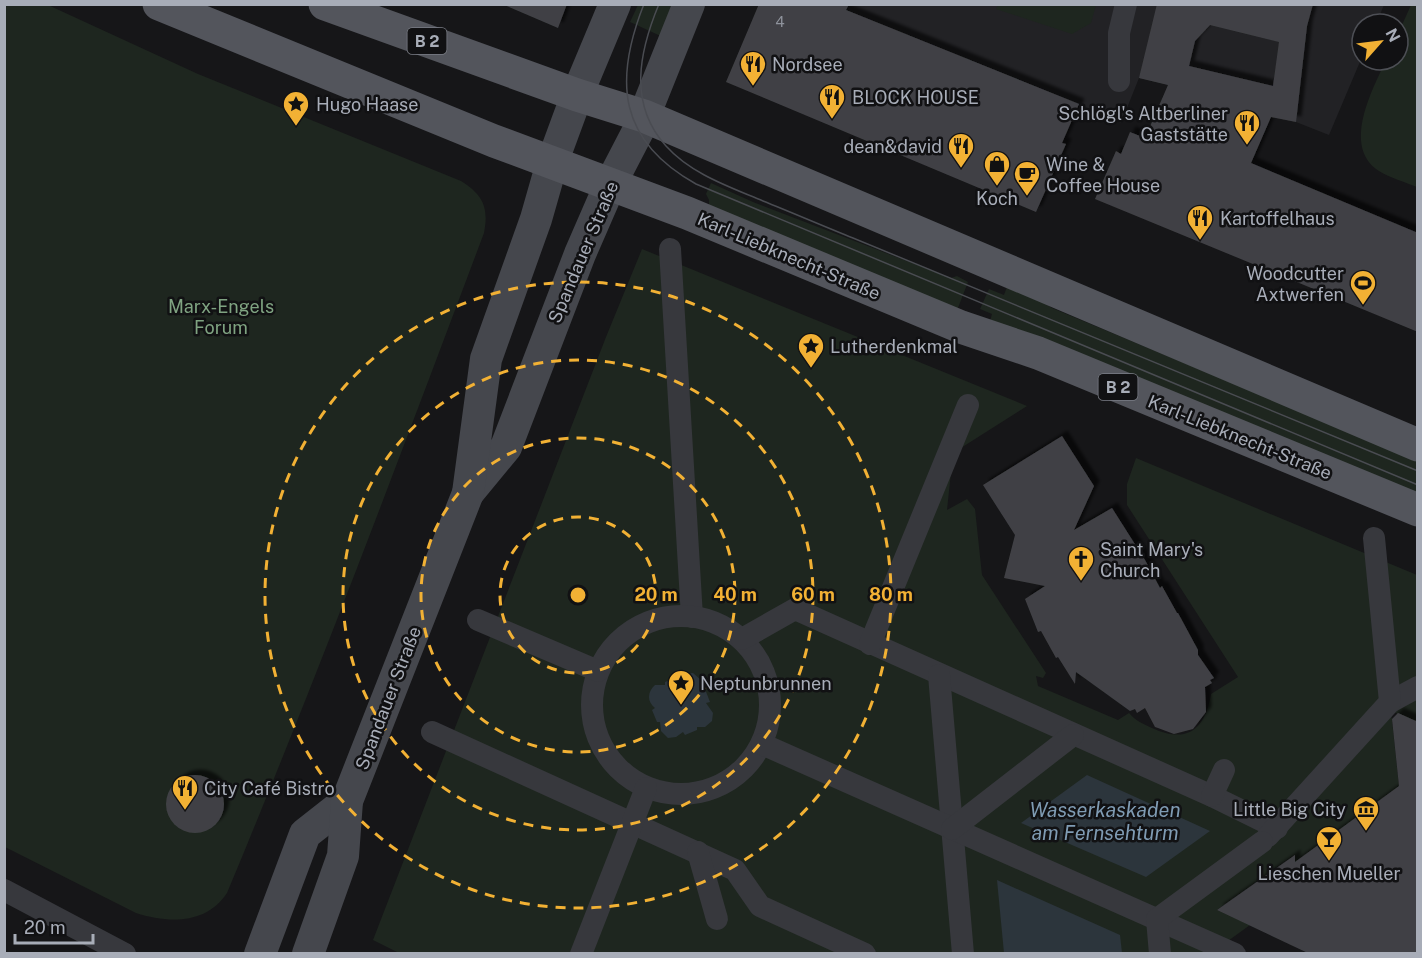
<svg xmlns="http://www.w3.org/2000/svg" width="1422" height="958" viewBox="0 0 1422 958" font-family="'Public Sans',sans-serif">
  <defs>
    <filter id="shadow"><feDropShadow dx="5.5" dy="-5.5" stdDeviation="1.5" flood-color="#0009"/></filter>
  </defs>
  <rect width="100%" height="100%" fill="#161618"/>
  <path fill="#222225" d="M849 4 1384 5 1376 24H1362V57L1329 135 1296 122 1261 115 1262 107 1139 78 1121 123 846 11Z"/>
  <g fill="#1e261f">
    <path d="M4 5H48L198 74 461 181C483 195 489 207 484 233 401 454 318 675 227 893 206 925 168 923 136 913L5 847Z"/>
    <path d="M638 5H678L665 38 630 22Z"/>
    <path d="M998 5V4L1096 5 1091 23 1072 34 996 9Z"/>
    <path d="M1411 5H1418L1417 187C1405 182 1390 178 1379 171 1341 146 1373 89 1386 60H1398V34Z"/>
    <path d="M711 183 753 202 951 278 957 276 968 282 956 313 709 209V200L706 194Z"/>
    <path d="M642 249 1027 406 953 453 947 510 967 499 975 509 982 575 1046 673 1043 678 1036 676 1038 686 1118 720 1129 713C1136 721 1143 724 1152 728 1187 744 1205 730 1211 694L1238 677 1127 505V484L1136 458 1417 575V722L1391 711 1399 786 1295 862 1294 855 1217 910 1250 925 1221 946 1222 953 401 954 373 940 606 337Z"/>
    <path d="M1008 284 1032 295 1052 308 1417 460V498L989 325 992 314 980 309 989 289 1004 295Z"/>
  </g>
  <g fill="#2c353c">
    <path d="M693 673 701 680 702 690 705 689 710 702 706 703 713 713 712 721 705 727H697V730L685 735 683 732 676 737 668 738 661 731 660 722H657L652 710 655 708C647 702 647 692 655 685H665V682L677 677 678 680 684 674Z"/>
    <path d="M1087 775 1210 831 1146 877 1021 823Z"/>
    <path d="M997 880 1120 935 1122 953H1004Z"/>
  </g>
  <g fill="#404145" fill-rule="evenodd" filter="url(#shadow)">
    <path d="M502 4H567L558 28Z"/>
    <path d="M759 4H849L846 10 1079 104 1062 143 1066 144 1036 212 726 82Z"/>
    <path d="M1157 4H1313L1307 26 1296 122 1271 117 1251 163 1418 233V332L1095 199 1116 151 1121 154 1130 132 1145 138 1168 85 1139 78ZM1210 25 1279 42 1273 86 1189 66 1195 41Z"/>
    <path d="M1062 436 1094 486 1074 530 1112 508 1145 560 1160 588 1162 586 1177 613H1178L1198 650V655L1214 678 1210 680 1212 683 1205 687 1206 712 1193 729 1174 734 1158 728 1155 727 1145 708 1137 713 1135 709 1130 711 1076 672 1075 684 1058 657 1056 658 1041 631 1038 632 1025 599 1045 586 1004 578 1015 535 983 485Z"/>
    <path d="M1398 713 1418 722V954H1310L1217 910 1295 855V862L1399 786 1392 719Z"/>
    <circle cx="195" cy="804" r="29"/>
  </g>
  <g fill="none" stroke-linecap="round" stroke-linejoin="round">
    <g stroke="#37383d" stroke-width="22">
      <path d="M1119 81V33L1126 4"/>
      <path d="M670 249 692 617"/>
      <circle cx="681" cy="705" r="89"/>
      <path d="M478 620 598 671"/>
      <path d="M742 639 795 609 1212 796 1277 828"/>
      <path d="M870 644 968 405"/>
      <path d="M939 675 963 954"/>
      <path d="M1390 702 1418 687"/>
      <path d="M432 732 735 870 760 906 865 954"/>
      <path d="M762 744 1235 954"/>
      <path d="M1212 796 1224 770"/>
      <path d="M952 829 1073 735"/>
      <path d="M1268 836 1390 702 1374 538"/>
      <path d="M698 852 717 919"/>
      <path d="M4 890 125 954"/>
      <path d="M581 954 646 788"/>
      <path d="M1160 954 1157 919 1262 842"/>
    </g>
    <g stroke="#45474d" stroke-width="32">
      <path d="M468 493 506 447 580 254 610 185 638 131 689 4"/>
      <path d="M260 954 305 834 347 801"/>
      <path d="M308 954 343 856 347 801 468 493 486 359 536 219 552 163 577 95 615 4"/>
    </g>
    <g stroke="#53555c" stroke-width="33">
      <path d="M159 4 494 141 687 213 961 327 1038 353 1418 510"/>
      <path d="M325 4 577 95 644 116 1418 445"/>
    </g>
    <g stroke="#4a4c52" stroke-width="1.5">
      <path d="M644 4C613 82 619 141 696 184L1418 485"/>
      <path d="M659 4C639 52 628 104 666 146 691 174 730 187 763 201 793 213 823 226 853 238 1041 317 1230 393 1418 471"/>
    </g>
  </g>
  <g fill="none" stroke="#f2b134" stroke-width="3" stroke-dasharray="10 8">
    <circle cx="578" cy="595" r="78"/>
    <circle cx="578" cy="595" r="157"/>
    <circle cx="578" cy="595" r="235"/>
    <circle cx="578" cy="595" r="313"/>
  </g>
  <defs>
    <g id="restaurant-pin" transform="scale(1.35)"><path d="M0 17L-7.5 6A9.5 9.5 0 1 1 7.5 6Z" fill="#f2b134" stroke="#111113"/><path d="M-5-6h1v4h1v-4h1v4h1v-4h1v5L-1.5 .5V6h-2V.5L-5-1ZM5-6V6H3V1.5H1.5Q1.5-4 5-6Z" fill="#111"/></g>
    <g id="sight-pin" transform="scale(1.35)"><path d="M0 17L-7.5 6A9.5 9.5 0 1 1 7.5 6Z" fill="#f2b134" stroke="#111113"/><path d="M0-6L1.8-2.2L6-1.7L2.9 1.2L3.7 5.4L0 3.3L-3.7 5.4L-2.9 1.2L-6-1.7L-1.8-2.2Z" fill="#111"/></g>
    <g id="shop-pin" transform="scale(1.35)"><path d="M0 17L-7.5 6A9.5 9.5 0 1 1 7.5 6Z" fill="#f2b134" stroke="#111113"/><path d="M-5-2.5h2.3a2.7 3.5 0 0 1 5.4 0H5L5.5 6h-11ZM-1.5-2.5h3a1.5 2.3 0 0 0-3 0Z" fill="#111"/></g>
    <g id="cafe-pin" transform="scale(1.35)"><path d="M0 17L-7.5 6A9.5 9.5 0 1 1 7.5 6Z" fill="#f2b134" stroke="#111113"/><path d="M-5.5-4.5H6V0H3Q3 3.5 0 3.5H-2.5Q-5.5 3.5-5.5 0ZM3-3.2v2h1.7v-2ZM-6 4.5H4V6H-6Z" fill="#111"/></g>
    <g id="stadium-pin" transform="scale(1.35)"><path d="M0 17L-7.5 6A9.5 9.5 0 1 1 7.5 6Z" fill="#f2b134" stroke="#111113"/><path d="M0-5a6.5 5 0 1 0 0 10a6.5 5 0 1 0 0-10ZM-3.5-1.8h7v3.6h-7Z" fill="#111"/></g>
    <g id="church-pin" transform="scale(1.35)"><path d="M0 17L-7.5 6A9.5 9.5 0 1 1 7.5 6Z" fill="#f2b134" stroke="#111113"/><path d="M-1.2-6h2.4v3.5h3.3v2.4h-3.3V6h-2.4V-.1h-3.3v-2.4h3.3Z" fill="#111"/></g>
    <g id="museum-pin" transform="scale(1.35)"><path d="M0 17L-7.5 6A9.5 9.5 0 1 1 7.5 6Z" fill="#f2b134" stroke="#111113"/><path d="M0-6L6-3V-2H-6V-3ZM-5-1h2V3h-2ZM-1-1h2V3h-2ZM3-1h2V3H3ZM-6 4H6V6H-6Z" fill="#111"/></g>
    <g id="bar-pin" transform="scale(1.35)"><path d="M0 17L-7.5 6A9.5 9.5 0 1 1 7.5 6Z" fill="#f2b134" stroke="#111113"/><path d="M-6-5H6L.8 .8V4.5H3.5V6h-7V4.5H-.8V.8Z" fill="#111"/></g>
  </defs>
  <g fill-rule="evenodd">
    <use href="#restaurant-pin" x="753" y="64"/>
    <use href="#restaurant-pin" x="832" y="97"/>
    <use href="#sight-pin" x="296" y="104"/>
    <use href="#restaurant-pin" x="1247" y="123"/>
    <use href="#restaurant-pin" x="961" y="146"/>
    <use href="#shop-pin" x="997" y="164"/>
    <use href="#cafe-pin" x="1027" y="174"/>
    <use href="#restaurant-pin" x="1200" y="218"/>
    <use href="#stadium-pin" x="1363" y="283"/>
    <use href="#sight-pin" x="811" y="346"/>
    <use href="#church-pin" x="1081" y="559"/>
    <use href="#sight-pin" x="681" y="683"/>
    <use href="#restaurant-pin" x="185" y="788"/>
    <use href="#museum-pin" x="1366" y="809"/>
    <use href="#bar-pin" x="1329" y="839"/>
  </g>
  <g text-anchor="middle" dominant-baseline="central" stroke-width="5" stroke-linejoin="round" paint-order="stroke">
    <g font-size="15" fill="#8e929b">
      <text x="780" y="21">4</text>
    </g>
    <g fill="#111113" stroke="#7b7e86" stroke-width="1.5">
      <rect x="407.5" y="28" width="39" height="26" rx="4.5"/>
      <rect x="1098.5" y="374" width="39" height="26" rx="4.5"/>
    </g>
    <g font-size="16" font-weight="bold" fill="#a8adb8">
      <text x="427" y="41">B 2</text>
      <text x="1118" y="387">B 2</text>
    </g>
    <g font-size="18" fill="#a8adb8" stroke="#111113" text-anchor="start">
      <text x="772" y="64">Nordsee</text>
      <text x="852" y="97">BLOCK HOUSE</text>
      <text x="316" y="104">Hugo Haase</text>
      <text x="1228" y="113" text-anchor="end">Schlögl's Altberliner<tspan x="1228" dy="21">Gaststätte</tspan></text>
      <text x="942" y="146" text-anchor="end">dean&amp;david</text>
      <text x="1046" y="164">Wine &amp;<tspan x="1046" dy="21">Coffee House</tspan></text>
      <text x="997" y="198" text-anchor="middle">Koch</text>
      <text x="1220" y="218">Kartoffelhaus</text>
      <text x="1344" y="273" text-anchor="end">Woodcutter<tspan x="1344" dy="21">Axtwerfen</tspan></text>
      <text x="830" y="346">Lutherdenkmal</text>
      <text x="1100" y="549">Saint Mary's<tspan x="1100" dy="21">Church</tspan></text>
      <text x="700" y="683">Neptunbrunnen</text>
      <text x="204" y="788">City Café Bistro</text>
      <text x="1346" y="809" text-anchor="end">Little Big City</text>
      <text x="1329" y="873" text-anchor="middle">Lieschen Mueller</text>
    </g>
    <g font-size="18" fill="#a8adb8" stroke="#111113">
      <text transform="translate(583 252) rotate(-67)">Spandauer Straße</text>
      <text transform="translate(789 256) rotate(23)">Karl-Liebknecht-Straße</text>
      <text transform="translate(1240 437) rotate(22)">Karl-Liebknecht-Straße</text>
      <text transform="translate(388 698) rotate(-69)">Spandauer Straße</text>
    </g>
    <g font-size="18" fill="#7fa381" stroke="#111113">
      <text x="221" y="306">Marx-Engels<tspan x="221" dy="21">Forum</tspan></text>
    </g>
    <g font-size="20" font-style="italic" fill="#7f9bb3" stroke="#111113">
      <text x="1105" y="810">Wasserkaskaden<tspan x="1105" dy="23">am Fernsehturm</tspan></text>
    </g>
  </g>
  <circle cx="578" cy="595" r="9" fill="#f2b134" stroke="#111113" stroke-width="3"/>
  <g font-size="18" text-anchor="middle" font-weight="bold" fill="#f2b134" stroke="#111113" stroke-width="5" stroke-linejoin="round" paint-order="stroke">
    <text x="656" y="601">20 m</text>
    <text x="735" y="601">40 m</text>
    <text x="813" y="601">60 m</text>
    <text x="891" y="601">80 m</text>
  </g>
  <rect width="1422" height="958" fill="none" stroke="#a8adb8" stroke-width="12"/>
  <g transform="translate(1380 42) rotate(62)"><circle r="28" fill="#111113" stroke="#4d4f55" stroke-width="1.5"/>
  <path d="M0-4.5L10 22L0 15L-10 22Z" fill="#f2b134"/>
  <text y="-9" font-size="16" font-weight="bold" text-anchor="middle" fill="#a8adb8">N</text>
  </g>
  <path d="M15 934v9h78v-9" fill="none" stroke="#a8adb8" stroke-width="3"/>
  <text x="24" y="934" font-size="18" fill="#a8adb8" stroke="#111113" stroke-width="4.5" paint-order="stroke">20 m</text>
</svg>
